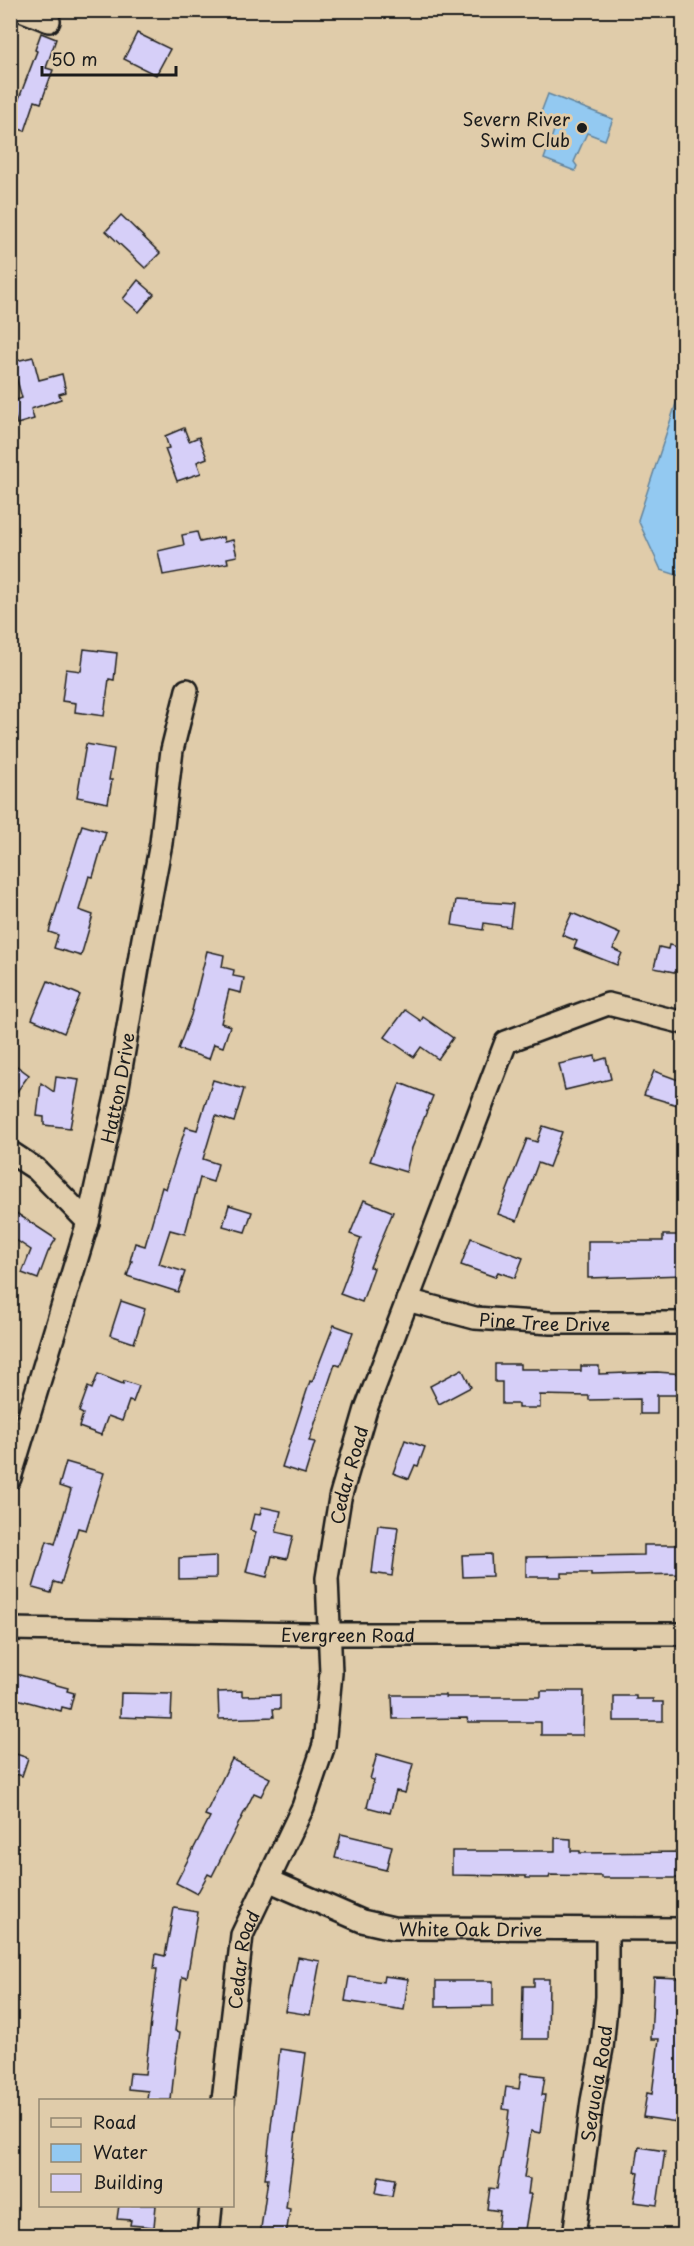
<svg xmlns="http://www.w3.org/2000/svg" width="694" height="2246" viewBox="0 0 694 2246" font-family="'Playpen Sans',sans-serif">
  <rect width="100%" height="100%" fill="#e0ccaa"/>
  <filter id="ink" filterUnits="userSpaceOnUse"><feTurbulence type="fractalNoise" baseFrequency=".0167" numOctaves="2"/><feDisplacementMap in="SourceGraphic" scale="12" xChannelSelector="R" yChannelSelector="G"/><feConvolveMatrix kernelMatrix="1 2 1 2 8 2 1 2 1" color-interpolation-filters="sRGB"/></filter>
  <g filter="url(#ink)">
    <g fill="#93c9f1" stroke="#63849c" stroke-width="1.5">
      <path d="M548 94 613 119 605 140 587 133 574 162 577 166 575 171 544 159 557 122 540 115Z"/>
      <path d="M683 382V577L661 570 638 520Z"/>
    </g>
    <g fill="#d6cff8" stroke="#1c1c1c" stroke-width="1.5">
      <path d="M41 33 56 39 46 68 53 70 41 103 35 101 25 131 10 126V98L18 101 37 51 35 50Z"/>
      <path d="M137 33 170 49 156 75 124 59Z"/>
      <path d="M121 215 160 253 145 268 106 231Z"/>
      <path d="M138 280 154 294 139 312 123 299Z"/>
      <path d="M33 357 39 380 62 374 66 392 59 394 61 399 31 409 34 419 17 424 11 402 22 398 12 362Z"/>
      <path d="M184 428 189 441 199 437 207 458 197 462 201 473 177 481 165 449 169 448 165 436Z"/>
      <path d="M197 532 200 542 223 537 224 542 233 540 237 556 227 558 228 563 163 575 158 551 184 545 182 535Z"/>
      <path d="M84 649 117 653 114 680 109 679 104 716 75 712 76 703 62 701 66 669 81 671Z"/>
      <path d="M86 744 114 749 109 780H112L108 803 77 797Z"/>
      <path d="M82 825 106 832 93 877 89 876 79 910 93 915 81 956 54 948 58 935 49 932Z"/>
      <path d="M456 900 513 904 510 927 484 923 483 930 452 925Z"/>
      <path d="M572 913 620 934 613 949 622 953 617 965 574 948 577 941 562 935Z"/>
      <path d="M669 945 684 948V974L654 968 659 947 668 949Z"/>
      <path d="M207 951 224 955 222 967 234 970 233 976 244 978 241 993 229 990 221 1023 230 1026 223 1047 214 1044 209 1059 178 1049 191 1015Z"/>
      <path d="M48 981 80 995 64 1033 32 1019Z"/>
      <path d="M405 1010 421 1021 423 1017 453 1038 438 1059 421 1047 414 1057 385 1037Z"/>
      <path d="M595 1056 596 1061 606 1058 611 1079 565 1090 559 1064Z"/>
      <path d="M10 1061 29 1075 10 1101Z"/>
      <path d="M654 1071 684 1082V1107L644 1095Z"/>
      <path d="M56 1077 79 1080 70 1128 44 1125V1117L37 1116 41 1083 54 1092Z"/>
      <path d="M213 1080 244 1089 234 1122 216 1116 203 1159 218 1164 213 1182 200 1178 185 1234 170 1230 159 1264 185 1272 178 1292 127 1276 132 1261H130L135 1243 145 1246 162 1187 166 1189 186 1127 197 1130Z"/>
      <path d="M400 1083 433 1096 412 1148 406 1172 370 1161Z"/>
      <path d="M543 1126 562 1132 549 1167 538 1163 517 1221 498 1214 527 1139 537 1142Z"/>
      <path d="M364 1200 393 1212 370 1267 374 1268 362 1302 340 1294 361 1238 350 1234Z"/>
      <path d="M229 1205 252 1212 245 1232 223 1226Z"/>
      <path d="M10 1209 56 1239 48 1252 38 1279 22 1273 31 1250 10 1236Z"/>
      <path d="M663 1235H683L684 1275 588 1278V1241H663Z"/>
      <path d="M471 1238 523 1258 515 1278 498 1272 495 1277 461 1265Z"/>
      <path d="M121 1301 145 1309 134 1343 110 1335Z"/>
      <path d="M334 1325 353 1332 340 1366 335 1364 309 1441 315 1442 305 1474 282 1467 310 1381 312 1382Z"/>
      <path d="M495 1364H520V1369H540V1371H581V1366H599V1374L657 1372 684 1374V1395H657V1414H640V1399L589 1400V1396L540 1395V1408H518V1404H502V1382H495Z"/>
      <path d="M462 1369 471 1387 439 1404 430 1386Z"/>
      <path d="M98 1374 123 1384 124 1381 139 1386 133 1402 129 1401 122 1421 108 1416 101 1435 79 1427 83 1414 79 1412 88 1387 92 1389Z"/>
      <path d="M405 1440 425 1447 418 1466 415 1465 409 1479 393 1473Z"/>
      <path d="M66 1462 104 1473 86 1530 78 1528 61 1584 54 1582 51 1593 33 1588 47 1541 55 1544 71 1490 59 1486Z"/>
      <path d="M262 1507 281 1511 276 1532 293 1536 287 1559 272 1556 267 1577 246 1572 256 1532 250 1530 254 1514 260 1515Z"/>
      <path d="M378 1525 398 1527 392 1576 372 1573Z"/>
      <path d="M644 1545H679L680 1574 591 1576V1573H562V1577H526V1557L644 1555Z"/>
      <path d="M491 1554 492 1576 463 1577 462 1555Z"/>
      <path d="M216 1556V1578L179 1579V1558Z"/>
      <path d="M16 1674 68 1688 67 1691 74 1693 70 1709 62 1707 61 1711 10 1697Z"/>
      <path d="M242 1691V1696L280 1695V1709H273L274 1717 219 1719 218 1692Z"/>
      <path d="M541 1691H584L583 1735H541V1722H468L467 1718 393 1719 392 1695H445V1697H541Z"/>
      <path d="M121 1693 172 1694 171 1719 120 1717Z"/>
      <path d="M614 1696H636V1699H653V1702H663V1721H614Z"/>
      <path d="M10 1752 28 1758 22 1776 10 1772Z"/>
      <path d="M377 1754 413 1764 405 1793 396 1791 390 1813 367 1807 374 1780 370 1779Z"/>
      <path d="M232 1759 270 1778 261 1796 254 1793 212 1876 208 1874 197 1894 176 1883 210 1817 205 1815Z"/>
      <path d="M341 1834 392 1846 386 1870 335 1858Z"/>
      <path d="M555 1838 571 1839V1851H580V1853L684 1852V1878H601V1876L550 1875 549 1878H526V1876L452 1875V1851H555Z"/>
      <path d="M174 1908 198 1912 187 1978 182 1977 175 2031 180 2032 177 2053H176L171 2100H147L148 2091 128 2089 130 2073 145 2074 157 1969H154L156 1954 165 1956Z"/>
      <path d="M298 1957 320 1961 310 2015 285 2011 290 1987 292 1988Z"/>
      <path d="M384 1976 408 1979 404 2010 345 2001 349 1977 383 1982Z"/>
      <path d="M654 1977 679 1978 677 2014 684 2015V2123L643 2117 647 2093 652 2094 659 2039H651Z"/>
      <path d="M534 1979H549L548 2039H522L523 1986H534Z"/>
      <path d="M436 1981H493V2006L436 2007Z"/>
      <path d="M280 2049 306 2053 286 2208 290 2209 286 2235H260L268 2179H265Z"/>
      <path d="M521 2073 545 2076 542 2095H545L540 2133 531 2131 524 2178 530 2179 528 2194H531L524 2235H497L500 2211 487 2209 490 2188 497 2189 507 2128 509 2110 503 2109 506 2087 519 2089Z"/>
      <path d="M639 2147 665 2151 657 2205 634 2202 639 2173 635 2172Z"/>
      <path d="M379 2176 395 2179 392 2196 376 2193Z"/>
      <path d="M119 2205H156L154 2227 130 2225 131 2220 117 2219Z"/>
    </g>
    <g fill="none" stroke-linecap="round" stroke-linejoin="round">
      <g stroke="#1c1c1c" stroke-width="26">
        <g id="minor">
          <path d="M21 10 49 21"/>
          <path d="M10 1152 36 1169 88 1222"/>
          <path id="s1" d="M407 1300 475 1318 551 1323H684"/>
          <path id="s2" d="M10 1478 88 1222 117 1092 142 944 161 843 172 750 187 690"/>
          <path id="s3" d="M10 1629 311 1634H684"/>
          <path id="s4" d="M268 1880 362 1921 393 1928 684 1929"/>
          <path id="s5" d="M223 2100 242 1935 303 1807 324 1745 331 1673 327 1578 340 1498 366 1409 506 1042 608 1004 684 1023"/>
          <path d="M208 2236 211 2206"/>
          <path id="s6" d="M574 2236 592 2101 602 2048 607 1997V1929"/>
        </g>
      </g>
      <use href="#minor" stroke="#e0ccaa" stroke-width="21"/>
    </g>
  </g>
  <circle fill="#1c1c1c" stroke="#e0ccaa" stroke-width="2" cx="582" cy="128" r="6"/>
  <g text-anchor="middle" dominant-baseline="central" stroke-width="6" stroke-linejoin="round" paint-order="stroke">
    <g font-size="18" fill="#1c1c1c" stroke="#e0ccaa" text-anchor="end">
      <text x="570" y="118">Severn River<tspan x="570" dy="21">Swim Club</tspan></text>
    </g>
    <g font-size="18" fill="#1c1c1c" stroke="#e0ccaa">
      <text stroke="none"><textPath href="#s2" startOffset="405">Hatton Drive</textPath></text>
      <text stroke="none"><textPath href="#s1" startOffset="140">Pine Tree Drive</textPath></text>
      <text stroke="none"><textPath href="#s5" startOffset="646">Cedar Road</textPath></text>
      <text stroke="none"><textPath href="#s3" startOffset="338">Evergreen Road</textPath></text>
      <text stroke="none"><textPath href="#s4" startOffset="212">White Oak Drive</textPath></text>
      <text stroke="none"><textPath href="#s5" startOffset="142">Cedar Road</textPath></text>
      <text stroke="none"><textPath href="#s6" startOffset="154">Sequoia Road</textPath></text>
    </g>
  </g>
  <rect width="694" height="2246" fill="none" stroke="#e0ccaa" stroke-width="36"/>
  <rect x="18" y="18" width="658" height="2210" fill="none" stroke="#1c1c1c" stroke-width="2" filter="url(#ink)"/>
  <rect x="39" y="2099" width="195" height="108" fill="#e0ccaa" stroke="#928671" stroke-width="1.5"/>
  <rect x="51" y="2118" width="30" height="9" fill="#e0ccaa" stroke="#928671" stroke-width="1.5"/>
  <text x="93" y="2129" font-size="18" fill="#1c1c1c">Road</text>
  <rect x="51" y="2144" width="30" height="18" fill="#93c9f1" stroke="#928671" stroke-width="1.5"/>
  <text x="93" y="2159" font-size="18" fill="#1c1c1c">Water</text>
  <rect x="51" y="2174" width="30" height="18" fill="#d6cff8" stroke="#928671" stroke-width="1.5"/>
  <text x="93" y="2189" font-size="18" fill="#1c1c1c">Building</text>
  <path d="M42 66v9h134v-9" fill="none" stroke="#1c1c1c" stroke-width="3"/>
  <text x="51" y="66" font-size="18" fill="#1c1c1c" stroke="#e0ccaa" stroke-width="4.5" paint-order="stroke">50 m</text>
</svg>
